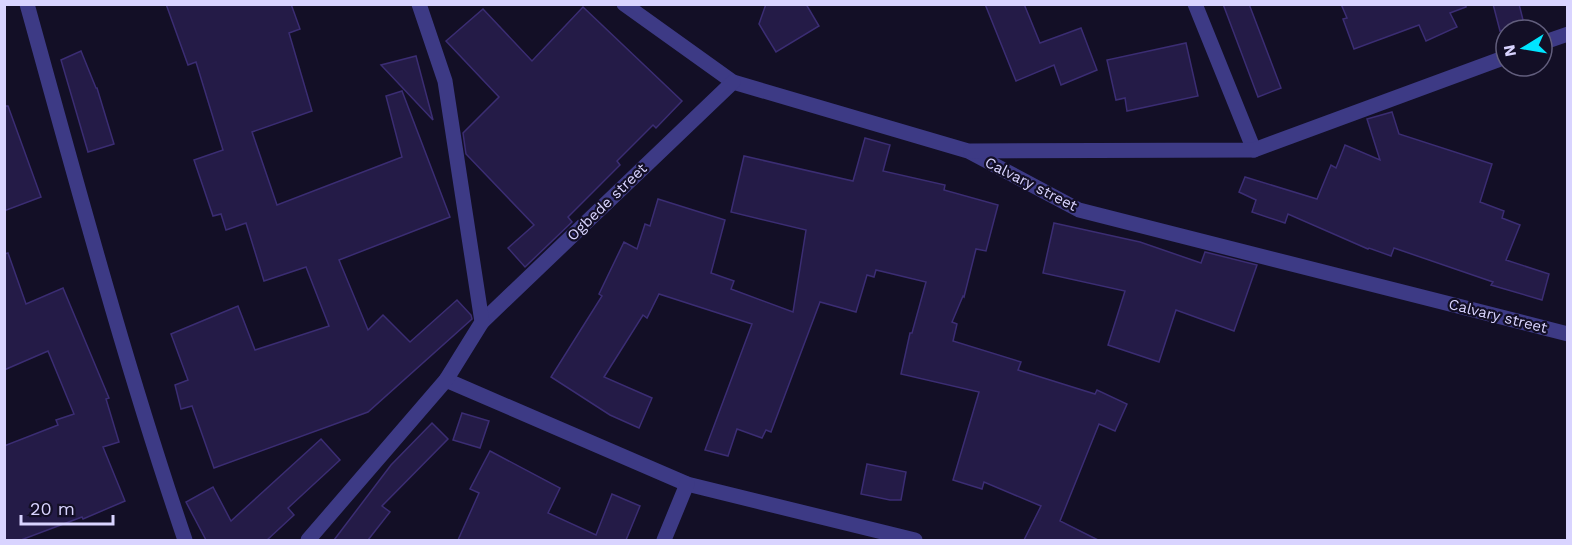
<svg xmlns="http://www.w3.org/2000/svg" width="1572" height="545" viewBox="0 0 1572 545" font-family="'Work Sans',sans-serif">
  <rect width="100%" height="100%" fill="#130f26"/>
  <g fill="#241b47" stroke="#3b2d73" stroke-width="1.5">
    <path d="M166 4H291L300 29 289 33 312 111 252 132 277 205 402 157 386 96 402 91 450 217 339 260 368 330 383 315 410 342 457 300 471 315 472 319 368 412 214 468 192 406 181 409 175 385 188 380 171 334 238 306 255 350 329 326 306 267 264 281 246 223 226 230 221 214 213 216 194 160 223 150 196 62 188 65Z"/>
    <path d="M766 4H806L819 26 776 52 759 24Z"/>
    <path d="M985 4H1024L1040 43 1081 28 1097 70 1061 85 1054 65 1016 81Z"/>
    <path d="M1223 4H1249L1281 88 1258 97Z"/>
    <path d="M1341 4H1466V7L1450 13 1457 27 1426 41 1419 25 1354 49 1343 19 1347 18Z"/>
    <path d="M1493 4H1519L1524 24 1500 31Z"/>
    <path d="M583 7 682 101 656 128 653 125 617 161 620 165 568 217 572 222 525 267 508 248 534 225 466 154 463 133 499 97 446 41 483 9 532 61Z"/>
    <path d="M1186 43 1198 96 1127 111 1125 98 1116 100 1107 60Z"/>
    <path d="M81 51 96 88H97L114 144 88 152 61 60Z"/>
    <path d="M416 56 433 120 381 65Z"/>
    <path d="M4 106H8L41 197 4 211Z"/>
    <path d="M1392 112 1399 134 1492 164 1480 202 1504 211 1502 218 1520 225 1506 260 1549 274 1542 300 1491 285 1493 282 1394 248 1391 256 1369 248 1368 249 1288 214 1285 223 1252 212 1256 200 1239 192 1245 177 1317 199 1331 165 1336 168 1345 145 1380 160 1367 119Z"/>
    <path d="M865 138 890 145 883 171 945 185 944 190 998 205 986 251 976 249 964 297 963 296 952 322 957 324 953 341 1021 362 1018 370 1095 394 1097 390 1127 404 1115 431 1099 424 1060 521 1098 540H1024L1041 506 984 482 982 489 953 480 979 392 901 374 910 333H912L926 282 876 270 874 277 867 275 856 312 820 302 771 432 766 430 762 438 737 429 728 456 705 450 752 324 659 294 647 318 643 315 604 377 652 398 639 428 610 415 551 377 602 296 599 294 624 242 637 249 645 224 650 226 658 199 725 220 711 273 734 281 731 289 793 312 806 230 731 212 744 156 853 181Z"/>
    <path d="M1054 223 1140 242 1201 263 1205 252 1257 265 1234 331 1176 310 1159 362 1108 345 1125 291 1043 273Z"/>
    <path d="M8 253 26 304 63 288 109 398 106 399 119 442 103 447 125 501 83 519 82 517 21 540H4V446L58 425 56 420 74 414 48 351 4 370V254Z"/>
    <path d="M462 413 489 421 480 448 453 440Z"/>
    <path d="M432 423 448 439 382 506 390 512 368 540H334L391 465Z"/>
    <path d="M321 439 340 460 288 508 294 515 267 540H206L186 502 213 487 231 521Z"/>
    <path d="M490 451 560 488 548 513 596 535 612 494 640 506 626 540H458L479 493 470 489Z"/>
    <path d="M867 464 906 472 901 500H890L861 494Z"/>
  </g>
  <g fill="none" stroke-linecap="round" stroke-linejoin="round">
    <g stroke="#3d3a85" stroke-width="15">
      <path d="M27 4C77 184 125 364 185 540"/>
      <path d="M624 4 733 82 968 151 1079 210 1568 334"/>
      <path d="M1195 4 1254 150"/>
      <path d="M1542 43 1568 34"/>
      <path d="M971 151 1254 150 1506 57"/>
      <path d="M482 322 733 82"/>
      <path d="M446 380 687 484 915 540"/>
      <path d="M664 540 687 484"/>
    </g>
    <path stroke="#3d3a85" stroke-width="15" d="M308 540 446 380 482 322 445 81 419 4"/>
  </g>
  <g text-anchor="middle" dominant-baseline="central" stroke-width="4.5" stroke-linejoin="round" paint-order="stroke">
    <g font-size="15" fill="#d9d4ff" stroke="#130f26">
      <text transform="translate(1031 184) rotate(27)">Calvary street</text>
      <text transform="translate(607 202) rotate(-44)">Ogbede street</text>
      <text transform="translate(1498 316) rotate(14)">Calvary street</text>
    </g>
  </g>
  <rect width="1572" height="545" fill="none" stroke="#d9d4ff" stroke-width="12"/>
  <g transform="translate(1524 48) rotate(259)"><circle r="28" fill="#130f26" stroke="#625e7d" stroke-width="1.5"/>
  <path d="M0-4.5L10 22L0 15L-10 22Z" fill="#00e5ff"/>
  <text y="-9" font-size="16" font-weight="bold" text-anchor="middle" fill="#d9d4ff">N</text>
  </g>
  <path d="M21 515v9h92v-9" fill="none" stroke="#d9d4ff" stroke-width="3"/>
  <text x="30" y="515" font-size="18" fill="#d9d4ff" stroke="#130f26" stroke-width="4.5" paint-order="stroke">20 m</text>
</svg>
